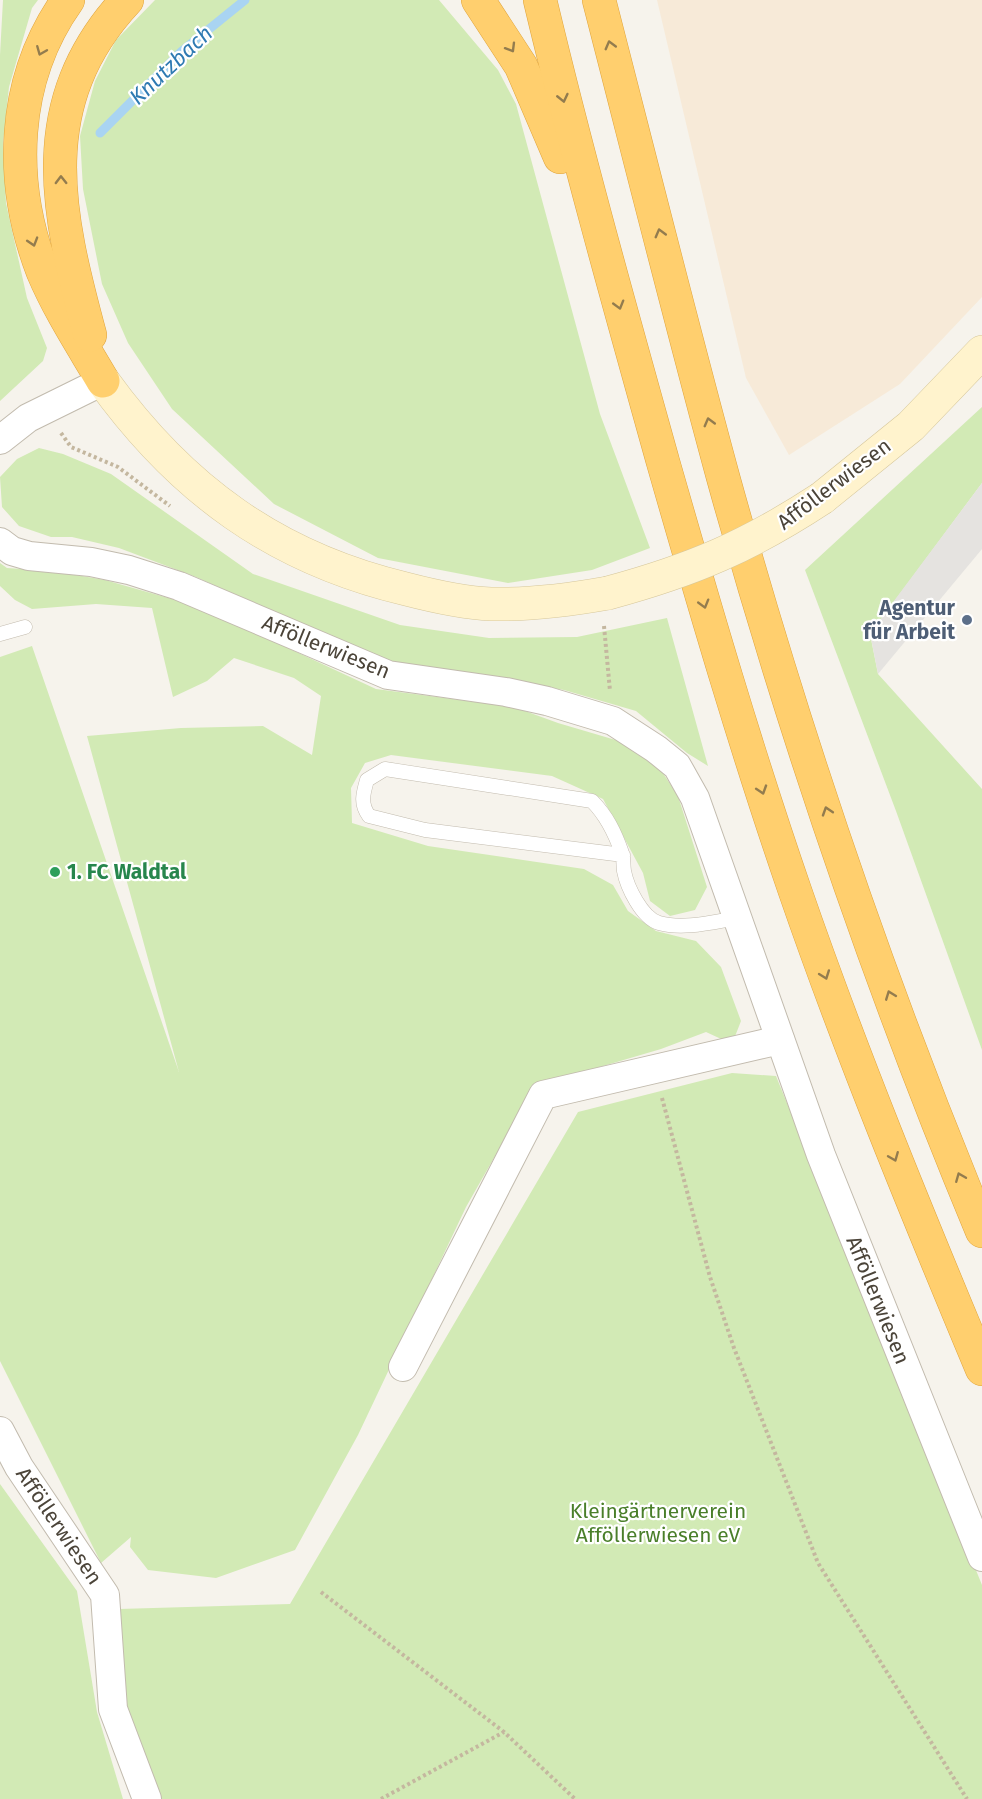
<svg xmlns="http://www.w3.org/2000/svg" width="982" height="1799" viewBox="0 0 982 1799" font-family="'Fira Sans',sans-serif">
  <rect width="100%" height="100%" fill="#f6f3ec"/>
  <path fill="#f7ead8" d="M657 0H982V297L900 384 789 455 746 378Z"/>
  <g fill="#d2eab5">
    <path d="M3 0H38L32 8 9 87 3 143 6 203 27 298 47 348 43 361 0 401V55Z"/>
    <path d="M155 0H439L498 70 516 104 600 414 650 548 592 570 508 583 378 558 274 504 172 409 128 343 102 284 83 189 80 136 95 81 116 40Z"/>
    <path d="M982 407V483L870 634 878 674 982 789V1050L896 811 805 570Z"/>
    <path d="M39 448 63 454 111 474 253 574 400 625 489 638 577 637 667 618 708 766 687 753 636 711 564 690 389 661 315 631 196 577 119 548 72 537H51L19 526 2 507 0 477 17 459Z"/>
    <path d="M0 563 7 568 53 571 105 580 200 607 376 689 514 707 558 723 619 741 659 767 678 796 707 887 695 910 670 916 650 901 643 873 603 799 552 776 391 755 365 763 351 788 352 823 428 846 584 869 613 885 628 911 656 931 696 941 721 967 741 1021 732 1044 706 1032 661 1049 535 1086 466 1207 358 1435 295 1550 216 1578 148 1570 130 1547 131 1537 101 1563 0 1361V657L32 646 179 1072 87 736 181 728 263 726 312 755 321 696 294 678 234 658 207 681 173 697 152 608 96 604 32 609 15 600 0 586Z"/>
    <path d="M732 1073 776 1076 982 1585V1799H157L122 1709 119 1609 290 1604 578 1112Z"/>
    <path d="M0 1484 77 1591 97 1712 123 1799H0Z"/>
  </g>
  <path fill="#e5e3e0" d="M982 483V549L878 674 870 633Z"/>
  <g fill="none" stroke-linecap="round" stroke-linejoin="round">
    <path stroke="#a9d4f2" stroke-width="9" d="M100 133 182 51 245 0"/>
    <g stroke="#c2bbae" stroke-width="15">
      <g id="lane">
        <path d="M0 634 25 627"/>
        <path d="M623 855 425 830 369 816C360 804 363 794 367 780L385 769 592 801C607 816 615 833 622 853 624 858 623 865 624 871 627 887 642 918 659 923 683 930 713 922 737 918"/>
      </g>
    </g>
    <g stroke="#c2bbae" stroke-width="30">
      <g id="street">
        <path d="M0 440 28 418 103 381"/>
        <path d="M0 542 12 551 29 556 91 562 129 570 179 586 388 675 506 692 547 701 613 721 656 749 677 766 695 798 821 1155 982 1557"/>
        <path d="M403 1367 543 1095 780 1040"/>
        <path d="M0 1431 19 1467 105 1595 113 1709 147 1799"/>
      </g>
    </g>
    <g stroke="#d6c79b" stroke-width="34">
      <g id="secondary">
        <path d="M103 381C181 489 275 558 406 589 433 596 463 603 491 604 531 605 569 600 608 593"/>
        <path d="M822 498 911 426 982 352"/>
      </g>
    </g>
    <g stroke="#e0a43c" stroke-width="34">
      <g id="highway">
        <path d="M68 0C11 80 8 182 43 272 59 310 82 345 103 381"/>
        <path d="M478 0 521 66 560 157"/>
        <path d="M540 0C577 155 620 308 663 462 704 605 746 749 795 891 851 1053 916 1211 982 1369"/>
        <path d="M599 0C640 159 680 319 723 477 794 733 880 986 982 1231"/>
        <path d="M90 335C57 213 31 103 127 0"/>
      </g>
    </g>
    <g stroke="#c4b79f" stroke-width="4" stroke-dasharray="3 3" stroke-linecap="butt">
      <path d="M61 433 71 447 118 467 170 506"/>
      <path d="M604 626 610 691"/>
      <path d="M662 1098 710 1277 734 1348 818 1563 967 1799"/>
      <path d="M321 1592 504 1732 575 1799"/>
      <path d="M381 1799 504 1732"/>
    </g>
    <use href="#lane" stroke="#fff" stroke-width="14"/>
    <use href="#street" stroke="#fff" stroke-width="28"/>
    <use href="#secondary" stroke="#fff3cd" stroke-width="33"/>
    <use href="#highway" stroke="#ffcf6e" stroke-width="33"/>
    <g stroke="#d6c79b" stroke-width="34" stroke-linecap="butt">
      <path id="secondary-bridge" d="M608 593C693 570 749 546 822 498"/>
    </g>
    <use href="#secondary-bridge" stroke="#fff3cd" stroke-width="33"/>
  </g>
  <defs><path id="oneway-chevron" d="M-2-3.5L2.5 0L-2 3.5" fill="none" stroke-width="1.6" stroke-linecap="round" stroke-linejoin="round" transform="scale(1.5)"/></defs>
  <g stroke="#937c4e">
    <use href="#oneway-chevron" transform="translate(610 45) rotate(-105)"/>
    <use href="#oneway-chevron" transform="translate(511 48) rotate(59)"/>
    <use href="#oneway-chevron" transform="translate(41 51) rotate(112)"/>
    <use href="#oneway-chevron" transform="translate(563 98) rotate(77)"/>
    <use href="#oneway-chevron" transform="translate(61 180) rotate(-91)"/>
    <use href="#oneway-chevron" transform="translate(660 233) rotate(-105)"/>
    <use href="#oneway-chevron" transform="translate(33 242) rotate(73)"/>
    <use href="#oneway-chevron" transform="translate(619 305) rotate(74)"/>
    <use href="#oneway-chevron" transform="translate(709 422) rotate(-105)"/>
    <use href="#oneway-chevron" transform="translate(704 604) rotate(74)"/>
    <use href="#oneway-chevron" transform="translate(762 790) rotate(72)"/>
    <use href="#oneway-chevron" transform="translate(827 811) rotate(-108)"/>
    <use href="#oneway-chevron" transform="translate(825 975) rotate(70)"/>
    <use href="#oneway-chevron" transform="translate(890 995) rotate(-111)"/>
    <use href="#oneway-chevron" transform="translate(894 1157) rotate(68)"/>
    <use href="#oneway-chevron" transform="translate(960 1177) rotate(-112)"/>
  </g>
  <circle fill="#5c6f8a" stroke="#fff" stroke-width="2" cx="967" cy="620" r="6"/>
  <circle fill="#2e9e5b" stroke="#fff" stroke-width="2" cx="55" cy="872" r="6"/>
  <g text-anchor="middle" dominant-baseline="central" stroke-width="4.5" stroke-linejoin="round" paint-order="stroke">
    <g font-size="21" fill="#4b4439" stroke="#fff">
      <text transform="translate(834 484) rotate(-37)">Afföllerwiesen</text>
      <text transform="translate(326 647) rotate(22)">Afföllerwiesen</text>
      <text transform="translate(878 1300) rotate(68)">Afföllerwiesen</text>
      <text transform="translate(59 1526) rotate(56)">Afföllerwiesen</text>
    </g>
    <g font-size="21" font-weight="bold" fill="#4e5e75" stroke="#fff" text-anchor="end">
      <text x="955" y="608">Agentur<tspan x="955" dy="24">für Arbeit</tspan></text>
    </g>
    <g font-size="21" font-weight="bold" fill="#27864d" stroke="#fff" text-anchor="start">
      <text x="67" y="872">1. FC Waldtal</text>
    </g>
    <g font-size="21" fill="#4a7f2a" stroke="#fff">
      <text x="658" y="1511">Kleingärtnerverein<tspan x="658" dy="24">Afföllerwiesen eV</tspan></text>
    </g>
    <g font-size="22" font-style="italic" fill="#2e7ab2" stroke="#fff">
      <text transform="translate(171 65) rotate(-43)">Knutzbach</text>
    </g>
  </g>
</svg>
